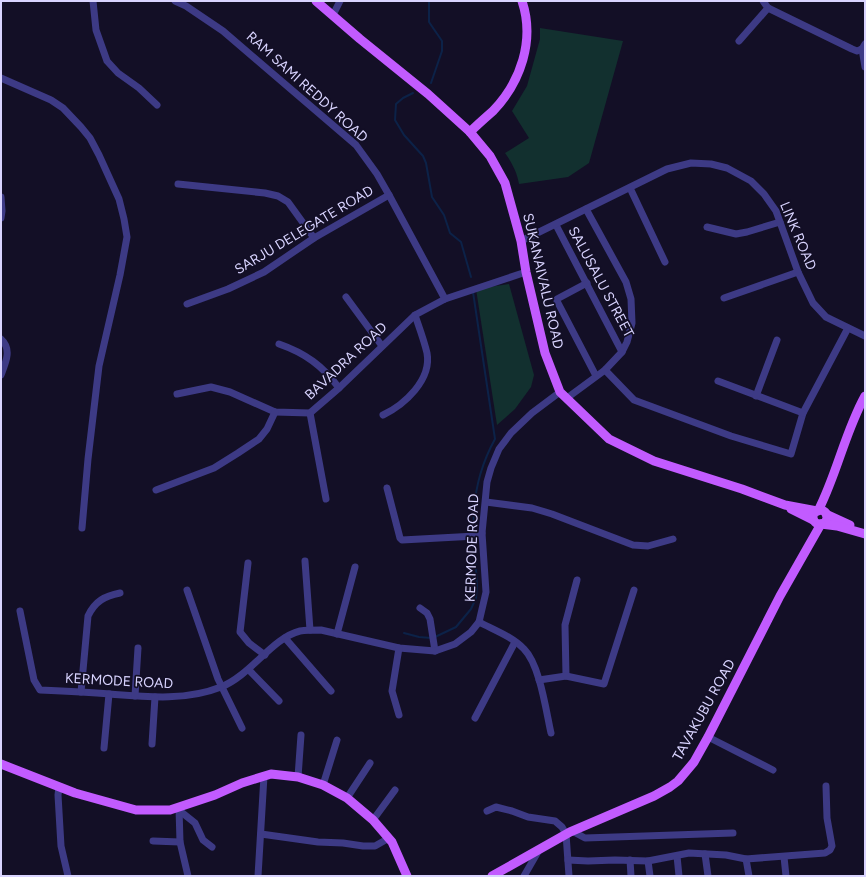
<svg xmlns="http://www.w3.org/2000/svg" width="866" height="877" viewBox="0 0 866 877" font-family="Figtree,sans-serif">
  <rect width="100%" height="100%" fill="#130f26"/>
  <g fill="#12302f">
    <path d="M540 28 623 41 589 163 568 177 519 184C517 172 512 163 505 153L529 138 512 111 527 86 540 39Z"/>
    <path d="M509 284 534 375 531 387 515 409 497 425 476 289Z"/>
  </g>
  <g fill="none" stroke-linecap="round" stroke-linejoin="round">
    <g stroke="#0c2248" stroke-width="2">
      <path d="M429 1V22L442 41V51L431 83"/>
      <path d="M413 93 403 98 396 104 395 120 404 135 423 156 426 163 432 197 444 215 450 233 461 242 471 277"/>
      <path d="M473 292 495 439C479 468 472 502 474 534"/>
      <path d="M404 633 419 637 431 638"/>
      <path d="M435 637 456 627 471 609 476 598 477 585 474 539"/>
    </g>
    <g stroke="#3d3a85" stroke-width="7">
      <path d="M93 1 96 30 107 61 118 73 139 88 157 105"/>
      <path d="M175 1 186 6 223 31 356 145 377 174 389 195 445 299"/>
      <path d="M763 1 768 8 852 49 857 51 862 49 865 44"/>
      <path d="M333 15 340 1"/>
      <path d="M739 41 768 8"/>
      <path d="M862 49 865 67"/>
      <path d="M1 78 51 100 63 108 81 127 90 138 99 155 119 199 124 219 127 237 120 275 99 366 88 459 82 528"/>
      <path d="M178 184 265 193 278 196 288 202 314 238"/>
      <path d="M630 188 665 262"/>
      <path d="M1 197 2 211 1 218"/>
      <path d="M556 225 622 352"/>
      <path d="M707 227 736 234 747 232 780 222"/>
      <path d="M521 241 667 169 691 163 711 164 727 168 751 181 764 194 776 211 798 272 813 303 826 317 865 336"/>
      <path d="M587 283 557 299V301L596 376"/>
      <path d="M346 297 382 346"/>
      <path d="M724 298 798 272"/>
      <path d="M187 304 228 289 264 272 314 238 389 195"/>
      <path d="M1 339C12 349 6 362 1 375"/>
      <path d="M279 344C305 353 323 366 339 388"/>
      <path d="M605 370 634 400 731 436 791 454 803 413 848 328"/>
      <path d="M718 381 803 413"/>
      <path d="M177 394 211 387 230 392 275 412 310 413 339 388 415 315 445 299 526 272"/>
      <path d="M756 396 777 340"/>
      <path d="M567 398 605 370 622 352 627 342 632 323 631 299 626 282 586 209"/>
      <path d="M310 413 326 499"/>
      <path d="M383 415C404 405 432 380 427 353 424 340 419 327 415 315"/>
      <path d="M387 488 400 538 402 540 476 536 482 533"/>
      <path d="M156 490 214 468 238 453 259 439 267 429 275 412"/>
      <path d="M486 502 532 508 552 514 633 545 648 546 673 539"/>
      <path d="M305 561 310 630"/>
      <path d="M248 563 240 632 249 643 265 655"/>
      <path d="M187 590 218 679 242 728"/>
      <path d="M420 608 427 613 430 619 435 651"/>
      <path d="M20 611 34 680 40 690C64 691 87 692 110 694 147 697 186 701 221 687 251 675 272 638 300 631 307 630 314 630 321 630L399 648 435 651 455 644 471 632 479 622 486 592 482 533 487 482 491 468 499 449 511 433 532 413 560 392"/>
      <path d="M479 622C494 630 513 637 524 649 540 665 546 711 551 733"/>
      <path d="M337 634 355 567"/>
      <path d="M285 638 331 691"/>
      <path d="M399 648 392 691 399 715"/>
      <path d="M249 670 279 701"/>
      <path d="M566 676 565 625 577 580"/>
      <path d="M539 680 566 676 604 684 634 590"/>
      <path d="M81 692 88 616C95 601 105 596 120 593"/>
      <path d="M135 696 138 648"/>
      <path d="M475 718 515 642"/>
      <path d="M708 737 773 770"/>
      <path d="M152 744 155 697"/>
      <path d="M104 748 109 694"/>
      <path d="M298 777 301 735"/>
      <path d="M323 785 337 740"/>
      <path d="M59 787 58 795 61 846 68 876"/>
      <path d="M347 798 370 763"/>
      <path d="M179 808 180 842 188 876"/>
      <path d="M180 811 195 823 203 840 212 847"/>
      <path d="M487 811 496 807 512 811 528 817 555 821 562 827 566 834 569 876"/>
      <path d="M373 820 395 790"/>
      <path d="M572 831 585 838 733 833"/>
      <path d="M261 834 318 842 343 843 363 846H375L389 838"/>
      <path d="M153 841 180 842"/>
      <path d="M705 854 708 876"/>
      <path d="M677 856 679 876"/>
      <path d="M784 857 786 876"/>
      <path d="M746 859 749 876"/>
      <path d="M568 860 588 861 615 860 648 861 689 853 726 855 746 859 825 853 830 850 832 846 827 818 826 786"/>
      <path d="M630 860 631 876"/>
      <path d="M648 861 650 876"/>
      <path d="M258 876 264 776"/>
      <path d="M524 876 539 850"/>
    </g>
    <g stroke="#c25bff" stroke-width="9">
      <path d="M316 1 360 39 428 94 470 132 490 156 505 183 521 241 526 272 545 353 560 392 609 439 654 461 742 489 785 505 817 511"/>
      <path d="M470 132C477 125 485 118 493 111 521 82 535 40 522 1"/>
      <path d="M791 509 813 520"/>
      <circle cx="820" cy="517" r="7"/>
      <path d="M818 511C837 474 845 432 865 396"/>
      <path d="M826 514 850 525"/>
      <path d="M821 524 837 526 865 534"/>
      <path d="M1 764 75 793 136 810H170L215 795 242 783 271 774 298 777 323 785 347 798 373 820 392 842 407 876"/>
      <path d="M492 876 570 832 654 796 670 787 678 781 694 762 708 737 780 596 821 524"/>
    </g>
  </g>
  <g text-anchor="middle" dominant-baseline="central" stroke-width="3.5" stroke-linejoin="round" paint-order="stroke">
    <g font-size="14" fill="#d9d4ff" stroke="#130f26">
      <text transform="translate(307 87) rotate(42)">RAM SAMI REDDY ROAD</text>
      <text transform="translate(304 230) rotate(-31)">SARJU DELEGATE ROAD</text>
      <text transform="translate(798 236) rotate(67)">LINK ROAD</text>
      <text transform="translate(543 281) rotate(77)">SUKANAIVALU ROAD</text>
      <text transform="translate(601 282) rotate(62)">SALUSALU STREET</text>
      <text transform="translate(346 361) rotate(-43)">BAVADRA ROAD</text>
      <text transform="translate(472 548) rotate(-88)">KERMODE ROAD</text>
      <text transform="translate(119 681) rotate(3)">KERMODE ROAD</text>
      <text transform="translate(704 710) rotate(-61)">TAVAKUBU ROAD</text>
    </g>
  </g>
  <rect width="866" height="877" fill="none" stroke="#d9d4ff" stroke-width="4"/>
</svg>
